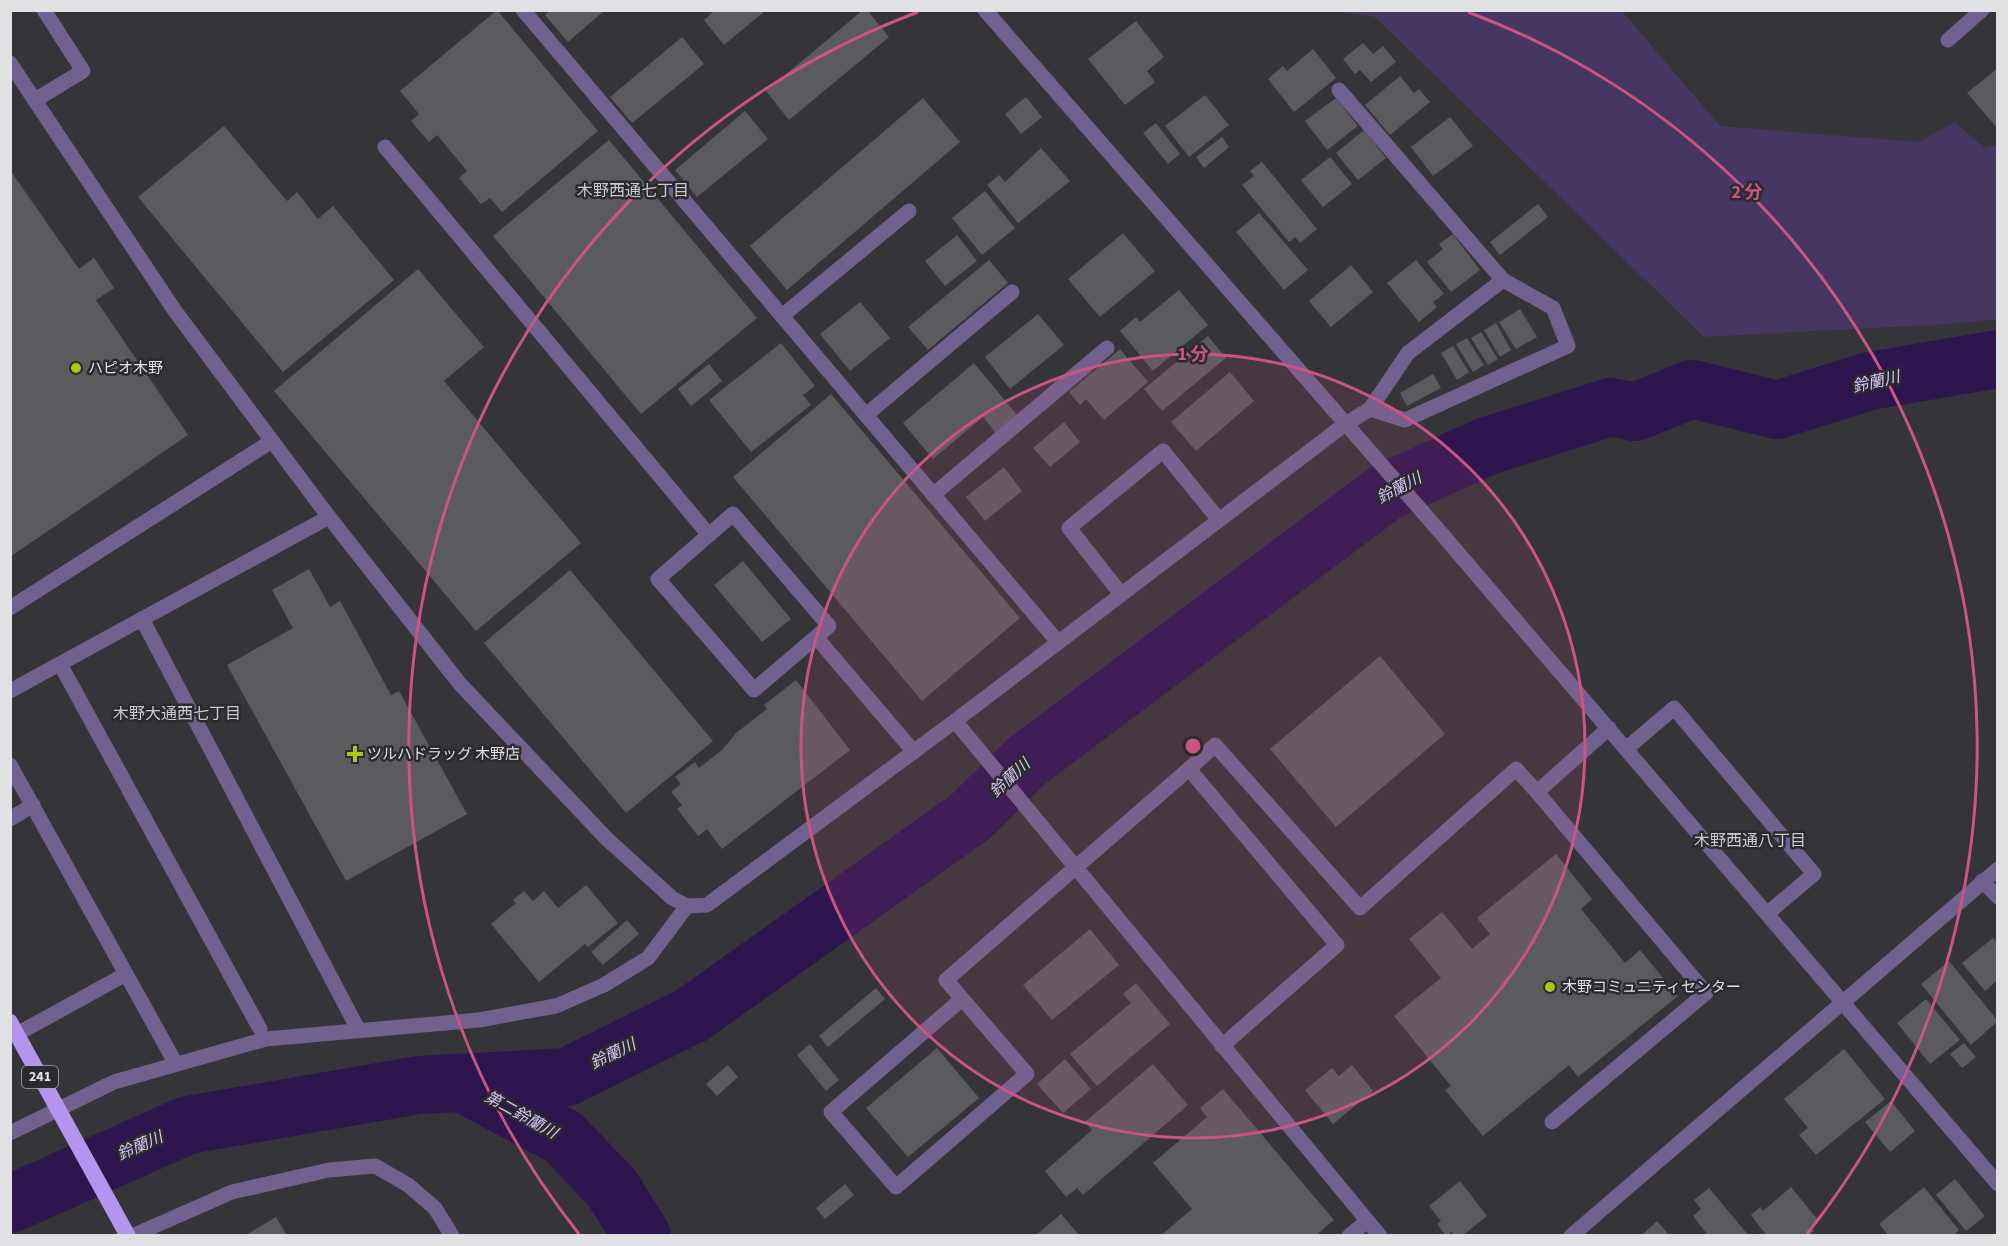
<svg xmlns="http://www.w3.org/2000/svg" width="2008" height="1246" viewBox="0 0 2008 1246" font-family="'Source Sans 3','Noto Sans JP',sans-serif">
  <rect width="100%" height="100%" fill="#353438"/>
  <path fill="#463762" d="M1334 11H1622L1720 126 1919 142 1955 122 1984 148 1997 145V319L1948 324 1704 337 1375 17Z"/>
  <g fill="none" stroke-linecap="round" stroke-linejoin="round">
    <g stroke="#2d164e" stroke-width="58">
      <path d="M462 1083 563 1137 612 1188 642 1236"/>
      <path d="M10 1204 188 1125 419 1085 567 1077 692 1015 970 817 1027 761 1386 492 1487 446 1611 407 1635 412 1692 389 1777 410 1870 381 1998 359"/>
    </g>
  </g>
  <g fill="#5b5a5e">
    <path d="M497 10 598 131 502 212 490 198 481 204 459 178 467 171 437 135 429 142 411 121 419 114 400 91Z"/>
    <path d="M551 10H605L568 42 545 15Z"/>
    <path d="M715 10H766L724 45 704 20Z"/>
    <path d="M863 10H867L889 37 789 120 766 91Z"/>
    <path d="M1136 21 1164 57 1147 71 1155 82 1125 105 1088 59Z"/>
    <path d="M682 37 704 64 632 123 610 97Z"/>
    <path d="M1363 43 1373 54 1383 46 1396 62 1371 82 1360 70 1355 74 1343 59Z"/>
    <path d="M1313 49 1336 78 1294 112 1268 79 1283 66 1287 71Z"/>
    <path d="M1998 68V129L1967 93Z"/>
    <path d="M1400 76 1414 93 1419 89 1430 102 1390 135 1365 105Z"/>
    <path d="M1205 95 1229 125 1189 157 1165 126Z"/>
    <path d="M1026 97 1042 117 1021 134 1005 114Z"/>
    <path d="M923 98 960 142 787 290 750 246Z"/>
    <path d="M1336 98 1358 126 1327 150 1305 121Z"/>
    <path d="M745 111 768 139 697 197 675 170Z"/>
    <path d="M1450 117 1473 146 1433 176 1411 147Z"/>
    <path d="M1156 123 1180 154 1168 164 1143 133Z"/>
    <path d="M224 126 287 201 297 192 318 219 333 206 394 280 283 372 138 197Z"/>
    <path d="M1364 130 1386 158 1358 180 1336 153Z"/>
    <path d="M1222 137 1229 147 1204 168 1196 157Z"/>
    <path d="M609 140 757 318 641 414 493 236Z"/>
    <path d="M1041 148 1070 181 1018 223 987 185 999 175 1005 182Z"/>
    <path d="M1330 157 1352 184 1323 207 1301 180Z"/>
    <path d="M1262 162 1317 229 1300 243 1295 237 1289 242 1242 185 1254 176 1250 171Z"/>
    <path d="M10 170 79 269 94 258 114 288 96 300 188 435 10 557Z"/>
    <path d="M985 191 1015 228 982 255 952 218Z"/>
    <path d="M1538 204 1548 217 1500 255 1490 242Z"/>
    <path d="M1259 213 1308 270 1284 290 1236 232Z"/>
    <path d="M1123 233 1155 271 1100 317 1068 279Z"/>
    <path d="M1453 234 1480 270 1451 292 1427 262 1443 249 1439 244Z"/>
    <path d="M957 235 977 261 945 286 925 261Z"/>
    <path d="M989 260 1008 283 928 350 908 327Z"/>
    <path d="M1416 260 1444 294 1433 302 1437 307 1419 322 1387 283Z"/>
    <path d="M1351 265 1373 292 1331 327 1309 301Z"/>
    <path d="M418 269 484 347 444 381 581 543 476 631 274 391Z"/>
    <path d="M1179 290 1208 325 1153 371 1120 331 1136 317 1140 322Z"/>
    <path d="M860 302 890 338 850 371 820 334Z"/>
    <path d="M1520 309 1537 337 1516 349 1499 322Z"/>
    <path d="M1038 314 1064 345 1010 389 985 357Z"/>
    <path d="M1496 323 1511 350 1500 357 1484 330Z"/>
    <path d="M1481 332 1498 359 1488 365 1471 338Z"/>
    <path d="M1208 336 1226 358 1162 411 1144 389Z"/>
    <path d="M1467 338 1484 365 1473 372 1456 344Z"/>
    <path d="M781 343 815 386 803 395 811 405 751 452 709 400Z"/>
    <path d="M1453 346 1469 372 1457 380 1441 353Z"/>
    <path d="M1120 349 1148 382 1104 420 1086 399 1080 405 1069 392Z"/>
    <path d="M974 363 1017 415 996 433 983 417 933 459 903 423Z"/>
    <path d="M709 364 722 381 691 406 678 389Z"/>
    <path d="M1230 372 1254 401 1196 451 1171 422Z"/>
    <path d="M1433 374 1441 388 1407 406 1400 393Z"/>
    <path d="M831 394 1020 618 922 701 733 477Z"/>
    <path d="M1064 422 1080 442 1050 467 1033 448Z"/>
    <path d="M1004 467 1022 491 985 521 966 497Z"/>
    <path d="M743 561 791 619 762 642 714 585Z"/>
    <path d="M309 569 330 607 340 601 391 695 399 691 467 814 346 881 227 665 293 628 272 590Z"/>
    <path d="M570 570 713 741 626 813 484 643Z"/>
    <path d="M1380 656 1445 734 1336 827 1270 749Z"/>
    <path d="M796 680 850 750 722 849 707 829 698 836 677 809 682 805 671 792 681 784 675 777 695 762 699 768 722 750 736 733 767 709 764 705Z"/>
    <path d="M1556 854 1592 899 1581 909 1625 963 1640 950 1678 996 1578 1077 1569 1065 1483 1136 1445 1090 1451 1086 1394 1016 1441 978 1409 939 1442 912 1472 949 1490 934 1477 918Z"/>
    <path d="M586 885 618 923 588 947 585 944 539 982 491 924 516 903 513 900 524 891 533 901 544 891 558 908Z"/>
    <path d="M627 920 639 934 603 965 591 952Z"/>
    <path d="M1090 929 1119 965 1052 1020 1023 985Z"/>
    <path d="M1993 938 1998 944V980L1985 991 1962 963Z"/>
    <path d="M1949 961 1998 1021 1971 1045 1921 984Z"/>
    <path d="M1136 983 1170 1024 1097 1086 1070 1054 1131 1003 1123 994Z"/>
    <path d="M876 988 885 999 828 1047 819 1036Z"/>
    <path d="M1926 999 1960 1040 1930 1064 1897 1023Z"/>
    <path d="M1964 1043 1976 1057 1962 1068 1950 1054Z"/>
    <path d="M810 1044 839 1080 826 1091 797 1055Z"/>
    <path d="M937 1048 979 1098 908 1157 866 1108Z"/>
    <path d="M1844 1049 1885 1099 1816 1155 1799 1135 1808 1128 1784 1099Z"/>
    <path d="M1065 1059 1091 1089 1063 1113 1037 1084Z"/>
    <path d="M1153 1064 1188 1105 1083 1195 1077 1188 1066 1197 1045 1171 1092 1130 1085 1122Z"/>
    <path d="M728 1065 738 1077 717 1096 706 1084Z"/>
    <path d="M1352 1065 1373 1091 1333 1124 1305 1090 1332 1068 1339 1076Z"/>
    <path d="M1223 1089 1334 1220 1315 1236H1160L1192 1209 1153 1163 1207 1117 1200 1108Z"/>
    <path d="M1891 1101 1915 1131 1890 1152 1865 1122Z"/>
    <path d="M1955 1179 1985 1216 1966 1231 1936 1195Z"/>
    <path d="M1460 1181 1487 1216 1462 1236H1454L1452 1232 1446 1236 1437 1224 1441 1221 1429 1206Z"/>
    <path d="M845 1184 854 1195 825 1219 816 1208Z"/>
    <path d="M1791 1187 1818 1220 1810 1227 1814 1231 1808 1236H1767L1751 1215 1760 1207 1763 1211Z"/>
    <path d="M1924 1187 1959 1230 1953 1236H1889L1879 1224Z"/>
    <path d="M1709 1188 1749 1236H1705L1707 1234 1693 1216 1701 1209 1694 1200Z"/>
    <path d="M1061 1214 1080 1236H1035Z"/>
    <path d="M276 1217 287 1236H244Z"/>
    <path d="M1657 1221 1670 1236H1641Z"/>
  </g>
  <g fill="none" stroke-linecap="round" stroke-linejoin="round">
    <g stroke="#70618e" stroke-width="15">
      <path d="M523 10 1058 642"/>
      <path d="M1948 40 1982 10"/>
      <path d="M1339 90 1503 280 1408 353 1370 409 1344 425"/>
      <path d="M35 100 83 71 44 10"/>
      <path d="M385 147 709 535"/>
      <path d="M782 316 909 211"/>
      <path d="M1370 409 1405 420 1568 346 1553 308 1503 280"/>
      <path d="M866 415 1012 292"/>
      <path d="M933 495 1107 348"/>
      <path d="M1121 594 1069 528 1163 451 1219 520"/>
      <path d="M10 608 272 441"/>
      <path d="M142 619 358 1029"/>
      <path d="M816 637 829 626 733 514 658 579 754 690 816 637 914 752"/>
      <path d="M60 664 260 1029"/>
      <path d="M1626 749 1674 708 1814 874 1768 913"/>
      <path d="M10 765 176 1064"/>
      <path d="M1189 769 1215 745 1360 908 1516 769 1537 792 1609 728"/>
      <path d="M1537 792 1706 993 1552 1122"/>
      <path d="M10 819 33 805"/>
      <path d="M962 999 831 1112 896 1187 1027 1074 946 980 1189 769 1337 945 1222 1046"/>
      <path d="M17 1034 126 974"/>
      <path d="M132 1236 232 1192 329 1170 375 1166 408 1185 435 1208 452 1236"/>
      <path d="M1349 1236 1367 1221"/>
    </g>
    <g stroke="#70618e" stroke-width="15">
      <path d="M985 10 1441 533 1998 1184"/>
      <path d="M10 63 175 311 329 517 460 684 607 839 672 898 687 906 707 905 955 721 1344 425"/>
      <path d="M10 691 329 517"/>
      <path d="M955 721 1380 1236"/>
      <path d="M1982 881 1998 897"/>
      <path d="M10 1133 114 1082 266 1039 479 1020 556 1006 604 985 648 958 687 906"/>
    </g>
    <path stroke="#70618e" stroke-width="15" d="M1571 1236 1998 869"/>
    <path stroke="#b495ee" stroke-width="16" d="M10 1022 128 1236"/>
  </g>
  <circle cx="1193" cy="746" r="392" fill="#cb5484" fill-opacity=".12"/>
  <g fill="none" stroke="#cb5484" stroke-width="3">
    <circle cx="1193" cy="746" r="392"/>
    <path d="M579 1234A784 784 0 0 1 918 12M1468 12A784 784 0 0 1 1807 1234"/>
  </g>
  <g fill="#acc611" stroke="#2b2a2e" stroke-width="2">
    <circle cx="76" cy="368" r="6"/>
    <path d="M352 745h6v6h6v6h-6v6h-6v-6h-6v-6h6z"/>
    <circle cx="1550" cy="987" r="6"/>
  </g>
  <g text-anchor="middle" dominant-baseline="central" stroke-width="5" stroke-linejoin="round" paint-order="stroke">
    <rect fill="#2b2a2e" stroke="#aaa9ac" stroke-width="1.5" x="22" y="1066" width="36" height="22" rx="4.5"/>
    <g font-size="14" font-weight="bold" fill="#e1e0e2">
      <text x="40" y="1077">241</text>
    </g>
    <g font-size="15" fill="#e1e0e2" stroke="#2b2a2e" text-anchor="start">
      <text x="88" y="368">ハピオ木野</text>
      <text x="367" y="754">ツルハドラッグ 木野店</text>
      <text x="1562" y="987">木野コミュニティセンター</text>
    </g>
    <g font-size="16" fill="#cbcace" stroke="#2b2a2e">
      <text x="633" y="191">木野西通七丁目</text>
      <text x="177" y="714">木野大通西七丁目</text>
      <text x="1750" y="841">木野西通八丁目</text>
    </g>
    <g font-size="16" font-style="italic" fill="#d5c4fa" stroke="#2b2a2e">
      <text transform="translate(1876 382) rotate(-13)">鈴蘭川</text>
      <text transform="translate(1399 488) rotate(-28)">鈴蘭川</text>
      <text transform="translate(1010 778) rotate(-43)">鈴蘭川</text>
      <text transform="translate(613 1054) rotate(-26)">鈴蘭川</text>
      <text transform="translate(521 1115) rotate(29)">第二鈴蘭川</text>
      <text transform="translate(140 1146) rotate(-24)">鈴蘭川</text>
    </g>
  </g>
  <circle cx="1193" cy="746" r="9" fill="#cb5484" stroke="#2b2a2e" stroke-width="3"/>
  <g font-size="18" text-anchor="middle" font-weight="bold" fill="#cb5484" stroke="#2b2a2e" stroke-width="5" stroke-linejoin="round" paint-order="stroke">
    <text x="1747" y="198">2 分</text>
    <text x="1193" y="360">1 分</text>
  </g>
  <rect width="2008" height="1246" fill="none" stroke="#e1e0e2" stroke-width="24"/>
</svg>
